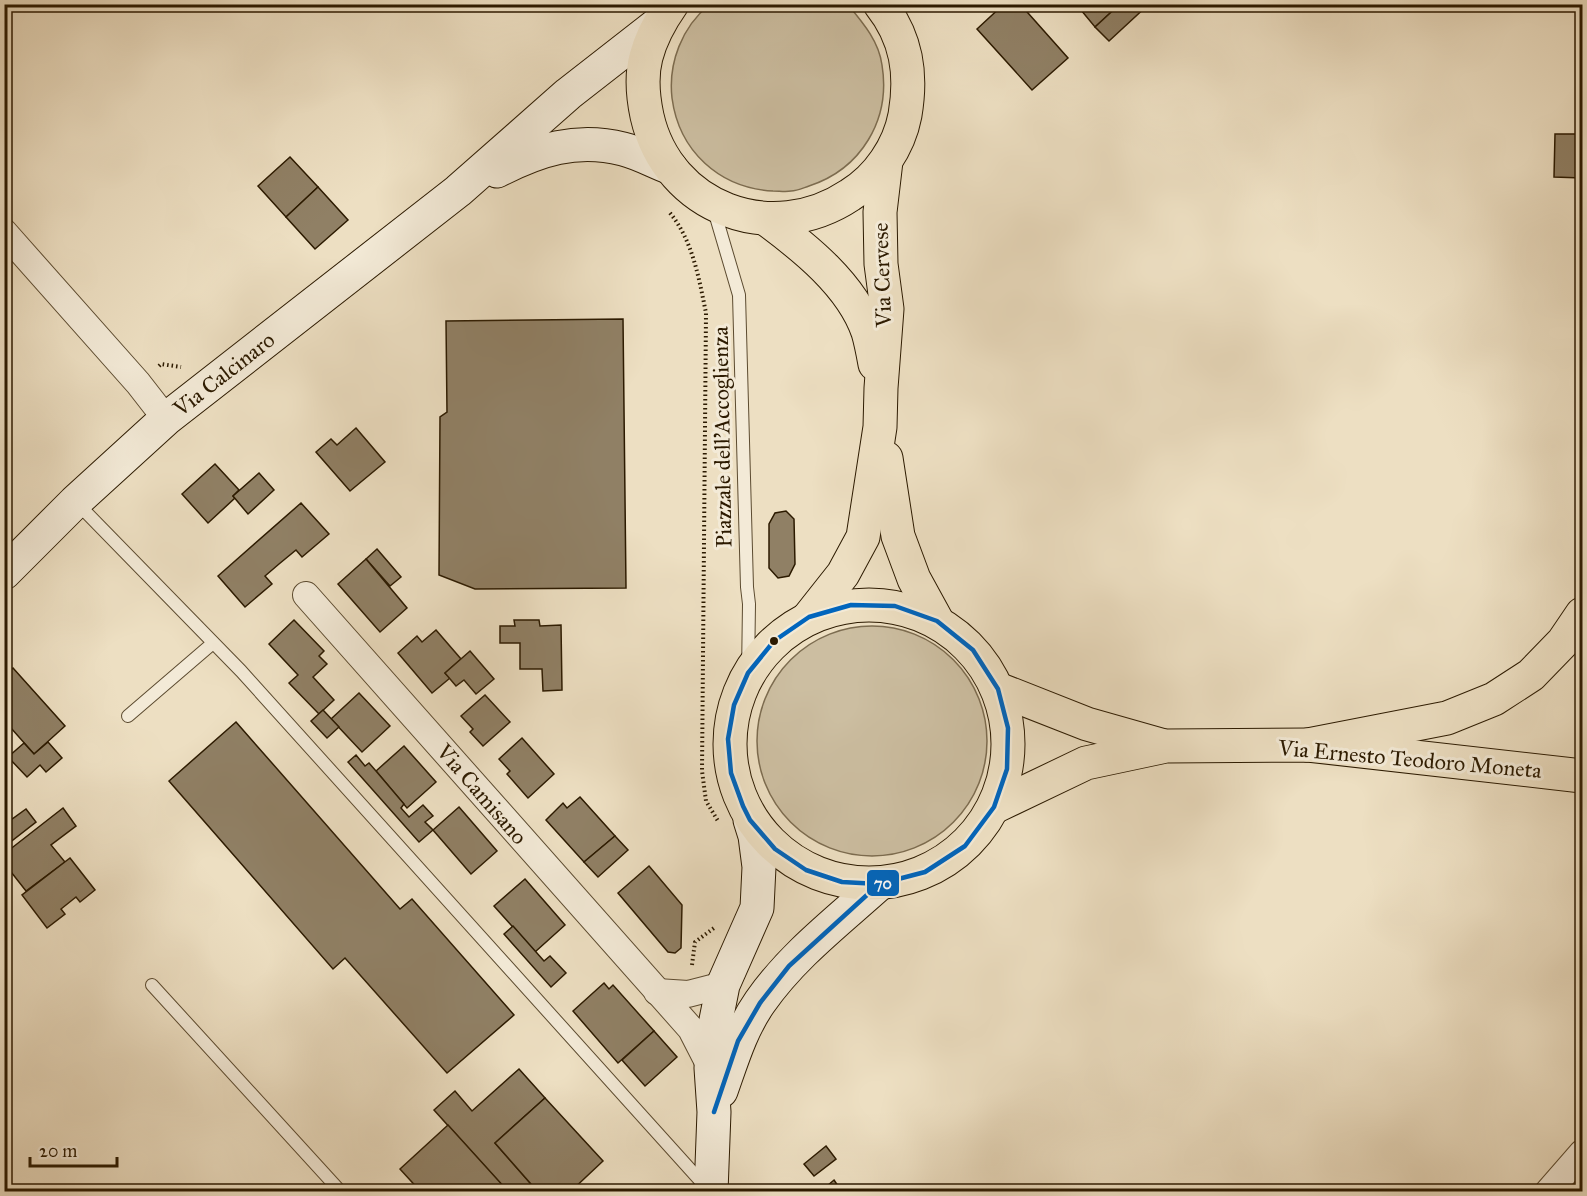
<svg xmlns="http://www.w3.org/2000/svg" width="1587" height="1196" viewBox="0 0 1587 1196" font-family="'IM FELL Great Primer',serif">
  <rect width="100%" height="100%" fill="#eddfc2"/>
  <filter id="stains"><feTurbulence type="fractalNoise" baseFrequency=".00333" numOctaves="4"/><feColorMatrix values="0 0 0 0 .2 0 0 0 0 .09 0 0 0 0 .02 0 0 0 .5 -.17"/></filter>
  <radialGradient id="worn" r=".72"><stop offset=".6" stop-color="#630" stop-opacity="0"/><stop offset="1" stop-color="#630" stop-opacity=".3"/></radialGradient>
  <g fill="#ccbea1" stroke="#7c6c50" stroke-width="1.5">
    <path d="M709 5 849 6C864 24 879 42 882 65 891 120 861 169 809 186 803 188 797 191 791 191 786 192 779 191 773 191 719 188 679 151 672 98 668 63 682 27 709 5Z"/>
    <circle cx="872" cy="741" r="115"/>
  </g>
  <g fill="#908065" stroke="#2c1a00" stroke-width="1.5">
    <path d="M1004 4H1020L1068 58 1032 90 977 29Z"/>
    <path d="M1076 4H1120L1095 27Z"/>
    <path d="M1120 4H1149L1109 41 1095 27Z"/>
    <path d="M1555 134H1582V178L1554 177Z"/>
    <path d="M290 157 318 187 286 217 258 186Z"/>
    <path d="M318 187 348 220 315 249 286 217Z"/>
    <path d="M623 319 626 588 475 589 439 575 440 417 447 412 446 321Z"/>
    <path d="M356 428 385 462 350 491 316 452 331 439 337 445Z"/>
    <path d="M215 464 239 490 233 496 235 498 208 523 182 494Z"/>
    <path d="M259 473 274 490 248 514 233 496Z"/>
    <path d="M301 503 329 534 302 557 296 550 279 564 265 576 272 584 245 607 218 576Z"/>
    <path d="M786 511 794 519 795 564 789 576 778 578 769 568V524L775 513Z"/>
    <path d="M377 549 401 577 390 586 366 559Z"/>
    <path d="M366 559 407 608 380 632 338 584Z"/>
    <path d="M294 620 324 651 319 656 327 664 313 677 334 700 319 714 289 683 298 675 269 644Z"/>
    <path d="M514 620H539L540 626 561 625 562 690 543 691 542 669H520V643H500V626H515Z"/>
    <path d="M436 630 461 659 445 673 450 678 432 693 398 653 417 636 422 642Z"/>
    <path d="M470 651 494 679 476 694 464 680 456 686 445 673Z"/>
    <path d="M13 668 65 726 34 754 11 728 4 734V675Z"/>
    <path d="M359 693 390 726 362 752 331 719Z"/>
    <path d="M485 695 510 722 483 746 470 732 473 729 461 716Z"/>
    <path d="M323 710 339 727 327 738 311 721Z"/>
    <path d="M236 722 400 909 412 899 514 1015 447 1073 345 958 333 969 169 781Z"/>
    <path d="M522 738 554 774 528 798 507 774 510 771 499 759Z"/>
    <path d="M48 742 62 758 46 772 40 765 27 777 8 757 24 743 34 754Z"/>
    <path d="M404 746 436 782 407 808 376 771Z"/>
    <path d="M356 755 365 766 369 763 376 771 404 804 401 808 409 817 423 805 433 816 425 822 433 830 419 842 348 762Z"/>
    <path d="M580 797 615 836 584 862 546 820 563 803 567 808Z"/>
    <path d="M459 807 497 851 471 874 433 830Z"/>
    <path d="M63 808 76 826 51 845 65 862 26 891 4 863V854Z"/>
    <path d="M26 809 36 822 4 847V825Z"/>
    <path d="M615 836 628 850 598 877 584 862Z"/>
    <path d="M70 858 95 890 80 902 76 897 61 909 65 914 47 928 22 895Z"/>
    <path d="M649 866 682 905 681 948 675 953 668 952 618 893Z"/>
    <path d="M525 879 565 925 535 952 494 906Z"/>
    <path d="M513 926 544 961 550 956 566 973 551 987 504 934Z"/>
    <path d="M604 983 609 989 613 985 654 1031 618 1063 573 1011Z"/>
    <path d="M654 1031 677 1057 645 1086 622 1060Z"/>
    <path d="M519 1069 545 1098 495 1143 538 1192H508L434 1110 455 1091 472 1111Z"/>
    <path d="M545 1098 603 1161 570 1192H538L495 1143Z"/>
    <path d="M448 1125 506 1189 503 1192H421L400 1169Z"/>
    <path d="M826 1146 836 1159 814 1176 804 1164Z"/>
    <path d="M834 1180 842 1192H820Z"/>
  </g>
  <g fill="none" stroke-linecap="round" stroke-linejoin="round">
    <g stroke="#5c4b30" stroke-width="14">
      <g id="service">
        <path d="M714 210 739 295 747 587 749 604 748 673"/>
        <path d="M76 502 241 671 706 1187"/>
        <path d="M128 716 213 643"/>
        <path d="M152 985 341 1192"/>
      </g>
    </g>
    <g stroke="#5c4b30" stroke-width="28">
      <g id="minor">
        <path d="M4 232 138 383 166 419"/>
        <path d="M306 595 691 1029 711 1068"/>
        <path d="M657 992 688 994 723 985"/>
        <path d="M1548 1192 1582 1153"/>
      </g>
    </g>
    <g stroke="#2c1a00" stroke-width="35">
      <g id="secondary">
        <path d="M497 171C538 150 576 137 623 149 639 153 655 162 671 168"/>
        <path d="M4 573 75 502 166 419 458 191 568 94 659 23"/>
        <path d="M721 1091C732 1060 741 1029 760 1002 792 956 838 921 879 884"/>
        <path d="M711 1192 714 1112 711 1068 713 1035 723 985 757 908 759 867 755 836 750 820"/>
      </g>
    </g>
    <g stroke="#2c1a00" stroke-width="35">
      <g id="primary">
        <path d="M672 4C660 21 651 38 646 57 641 76 643 97 647 116 668 209 772 247 850 195 878 178 899 147 905 115 912 74 907 38 880 4"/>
        <path d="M766 219C804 247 852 285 868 332 871 342 873 353 875 364"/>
        <path d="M886 458 898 536 914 579 937 621"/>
        <circle cx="869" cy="744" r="139"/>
        <path d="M809 617 843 574 863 537 880 427 881 388 887 309 881 264 880 212 886 161"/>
        <path d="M998 689 1087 724 1161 745"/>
        <path d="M994 807 1086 763 1166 746 1308 745 1582 776"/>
      </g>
    </g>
    <g stroke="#2c1a00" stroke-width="35">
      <path id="motorway" d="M1308 745 1447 718 1494 699 1531 675 1563 642 1582 614"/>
    </g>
    <g stroke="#2c1a00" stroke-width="4" stroke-dasharray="1.5 3" stroke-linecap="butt">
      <path d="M670 213C693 241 699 279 706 313L702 771 706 801 718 821"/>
      <path d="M159 366 161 364 181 367"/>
      <path d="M692 965 695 942 714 928"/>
    </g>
    <use href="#service" stroke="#f3ead7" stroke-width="12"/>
    <use href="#minor" stroke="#f3ead7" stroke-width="26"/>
    <use href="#secondary" stroke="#f3ead7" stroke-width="33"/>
    <use href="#primary" stroke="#eddfc2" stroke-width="33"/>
    <use href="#motorway" stroke="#eddfc2" stroke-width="33"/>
    <g stroke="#f3ead7" stroke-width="9">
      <path id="bus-1" d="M714 1112 738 1041 760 1003 789 966 879 884 925 872 965 846 994 807 1007 769 1008 728 998 689 973 650 937 621 895 606 851 605 809 617 774 641 748 673 734 705 728 739 731 773 743 806 750 820 775 849 806 870 842 882 879 884"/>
    </g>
    <use href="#bus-1" stroke="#0065bd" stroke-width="4.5"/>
  </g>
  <circle fill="#2c1a00" stroke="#f3ead7" stroke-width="2" cx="774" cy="641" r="5"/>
  <g text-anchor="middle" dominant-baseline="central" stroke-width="6" stroke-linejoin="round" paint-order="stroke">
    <g font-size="22" fill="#2c1a00" stroke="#f3ead7">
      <text transform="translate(882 275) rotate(-92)">Via Cervese</text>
      <text transform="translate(224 374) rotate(-38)">Via Calcinaro</text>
      <text transform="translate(722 437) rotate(-91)">Piazzale dell'Accoglienza</text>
      <text transform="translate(1410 759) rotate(5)">Via Ernesto Teodoro Moneta</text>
      <text transform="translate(482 794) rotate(49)">Via Camisano</text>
    </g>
  </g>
  <rect stroke="#f3ead7" stroke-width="2" x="866" y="869" width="34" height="28" rx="6" fill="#0065bd"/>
  <g font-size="16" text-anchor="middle" font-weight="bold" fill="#fff">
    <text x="883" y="889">70</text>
  </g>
  <rect width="1587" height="1196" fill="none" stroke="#eddfc2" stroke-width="24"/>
  <rect x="6" y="6" width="1575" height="1184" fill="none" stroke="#2c1a00" stroke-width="3"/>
  <rect x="12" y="12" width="1563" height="1172" fill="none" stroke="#2c1a00" stroke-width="1.5"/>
  <path d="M30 1157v9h87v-9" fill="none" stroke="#2c1a00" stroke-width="3"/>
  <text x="39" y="1157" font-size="18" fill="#2c1a00" stroke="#f3ead7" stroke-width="4.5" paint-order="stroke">20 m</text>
  <rect width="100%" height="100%" filter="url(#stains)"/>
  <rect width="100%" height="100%" fill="url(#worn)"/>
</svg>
